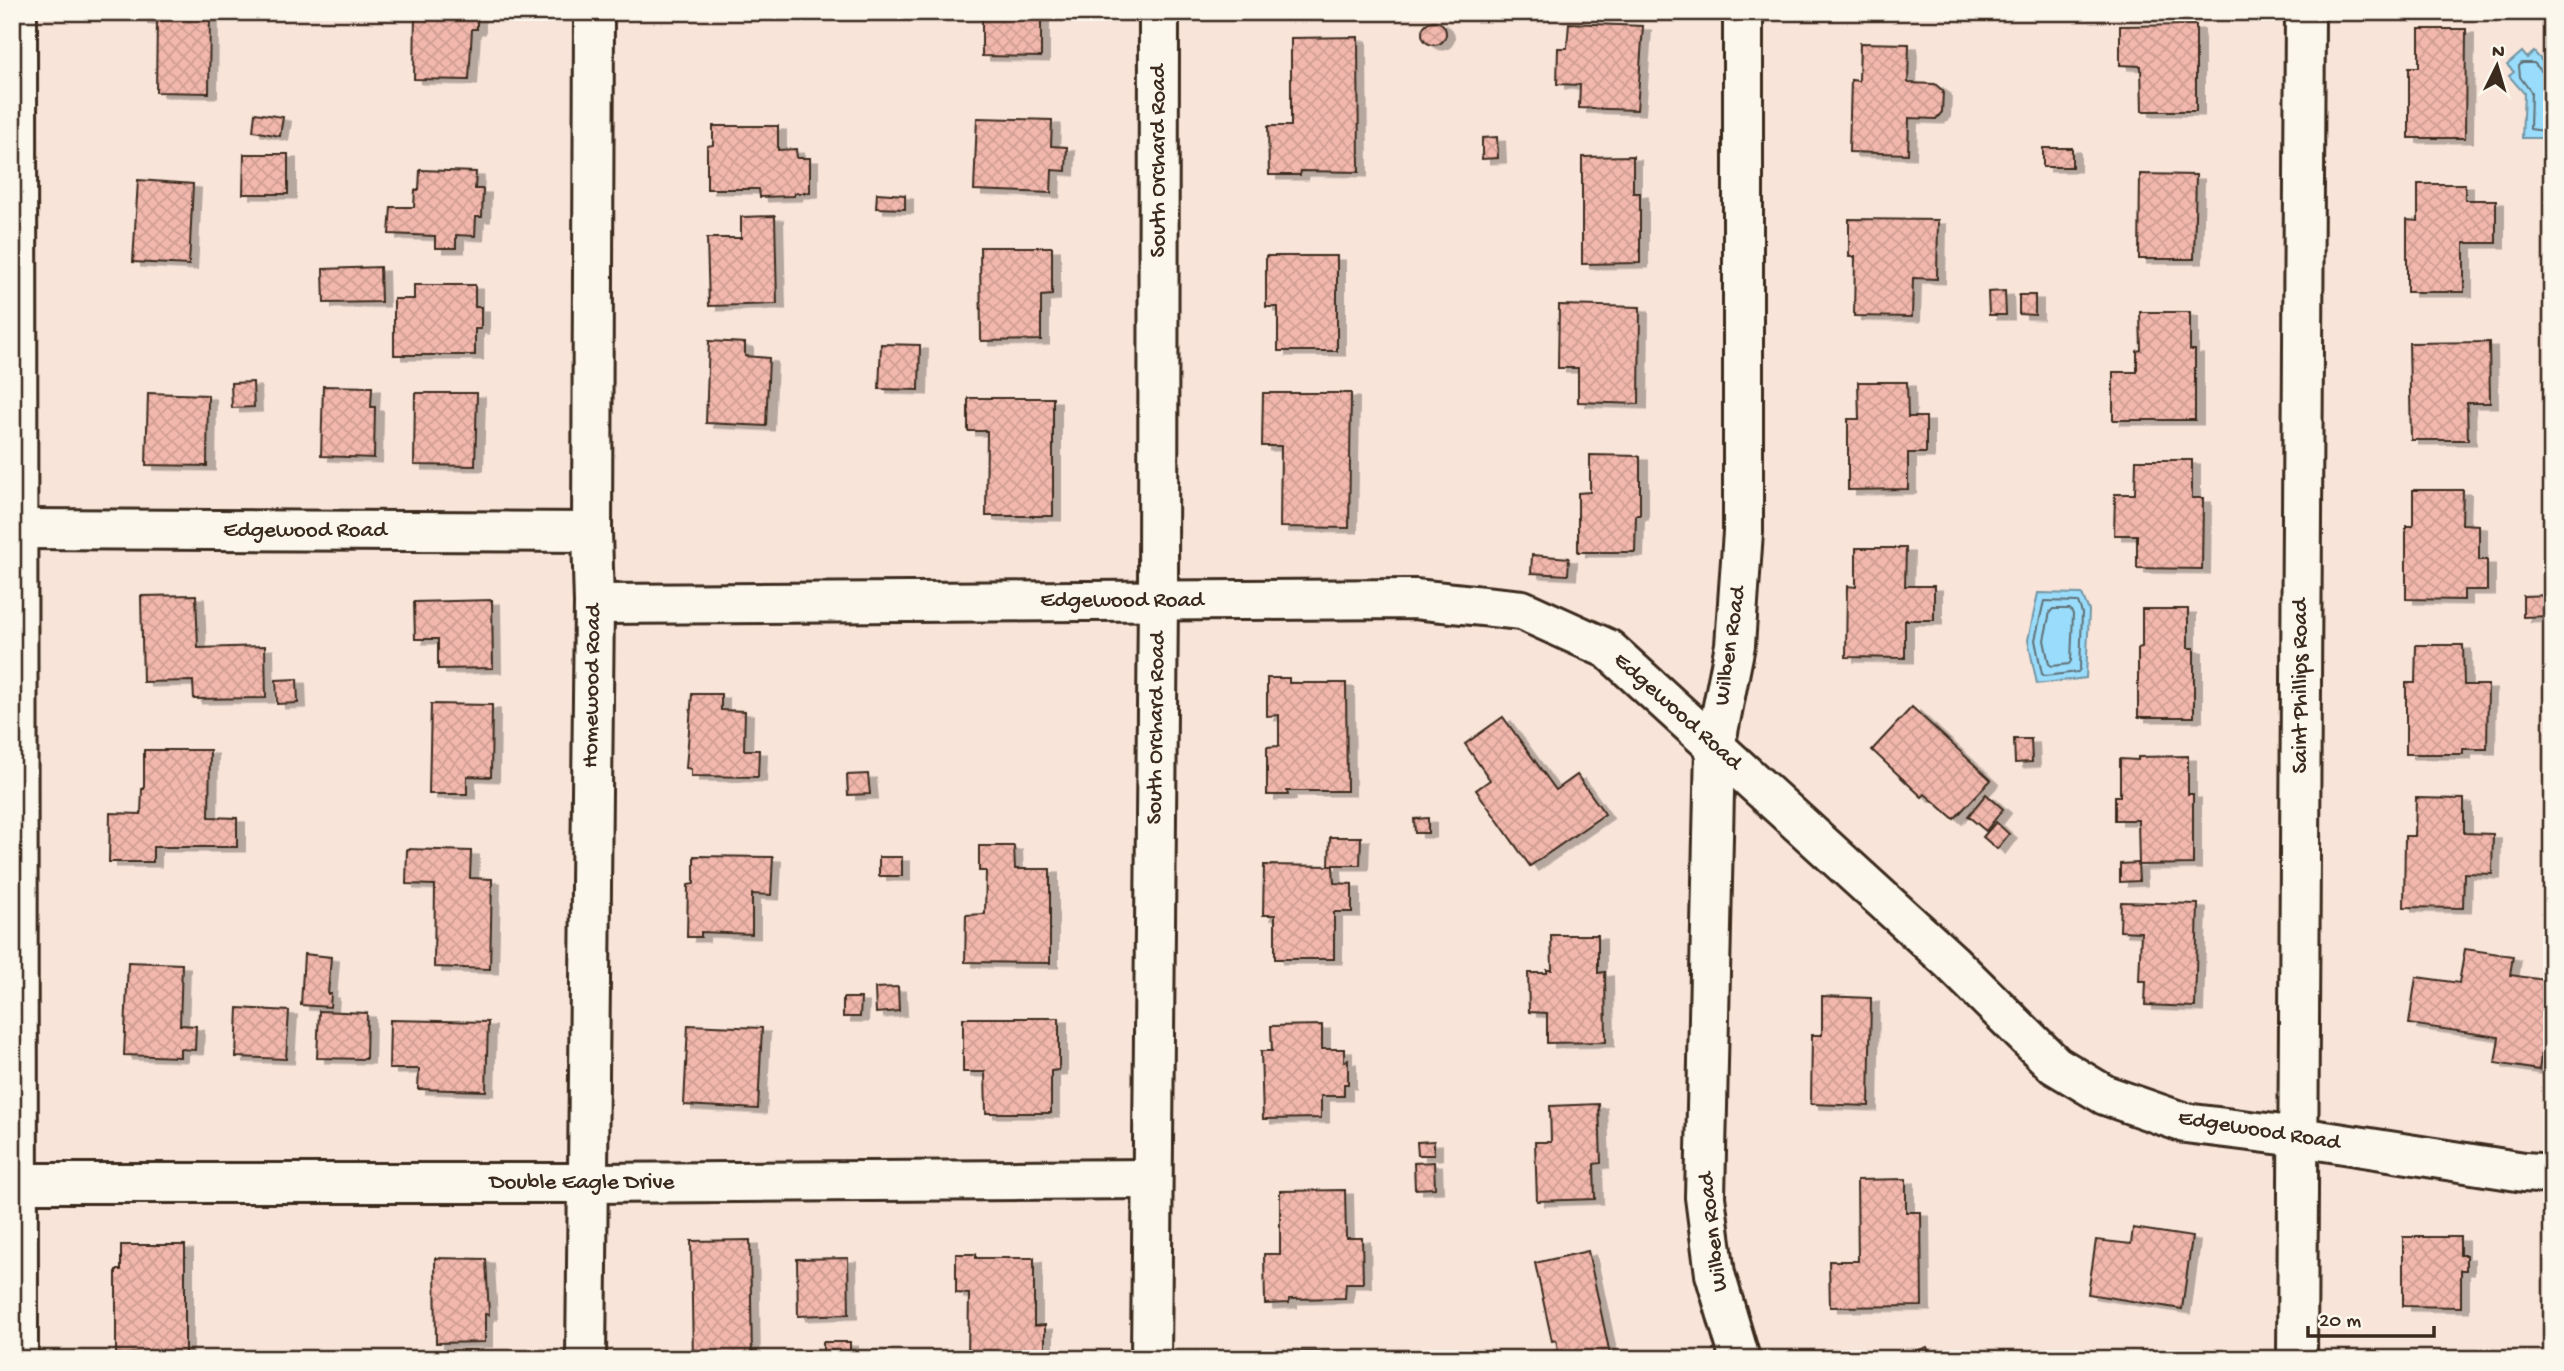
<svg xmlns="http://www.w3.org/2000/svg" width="2564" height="1371" viewBox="0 0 2564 1371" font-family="'Gochi Hand',sans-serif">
  <defs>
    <pattern id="building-cross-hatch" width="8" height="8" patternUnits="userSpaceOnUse" patternTransform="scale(1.75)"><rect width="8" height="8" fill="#f2b7ad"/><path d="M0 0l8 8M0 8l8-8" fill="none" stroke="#d09e94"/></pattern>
    <filter id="shadow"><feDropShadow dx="8" dy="4.5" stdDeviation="0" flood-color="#0004"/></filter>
  </defs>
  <rect width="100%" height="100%" fill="#f8e4d9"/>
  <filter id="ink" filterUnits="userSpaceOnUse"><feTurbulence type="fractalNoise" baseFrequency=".0143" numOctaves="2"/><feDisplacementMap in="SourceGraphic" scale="14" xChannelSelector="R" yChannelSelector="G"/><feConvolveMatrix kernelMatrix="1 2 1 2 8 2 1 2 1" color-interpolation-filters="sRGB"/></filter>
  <g filter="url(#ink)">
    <g fill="#99dcfb" stroke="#7395a3" stroke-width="2">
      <path d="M2522 52 2527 58 2534 52 2552 72V138H2522L2524 93 2509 76 2514 72 2507 65Z"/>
      <path d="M2038 593 2082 594 2089 611 2086 678 2037 684 2028 640Z"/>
    </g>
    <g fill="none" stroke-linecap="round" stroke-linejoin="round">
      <g stroke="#617176" stroke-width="2">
        <path d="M2552 76 2545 75 2534 63H2522L2519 66 2520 77 2531 92 2530 129 2552 132"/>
        <path d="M2044 601 2078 602 2082 613 2080 669 2078 672 2045 676 2042 674 2035 640Z"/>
        <path d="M2053 609H2070L2073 614 2071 661 2069 664 2052 666 2049 664 2044 640 2050 612Z"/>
      </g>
    </g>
    <g fill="url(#building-cross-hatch)" stroke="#3b2a1e" stroke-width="2" filter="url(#shadow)">
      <path d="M140 12H210L209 93 156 92 157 19H140Z"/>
      <path d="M415 12H477V29H472L469 80 414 79Z"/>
      <path d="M982 12H1041V57L982 56Z"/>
      <circle cx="1434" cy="33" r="12"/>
      <path d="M1569 23 1643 26 1637 110 1579 108 1580 85 1557 84 1558 48H1567Z"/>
      <path d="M2196 25V111H2142L2141 66 2120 65V26Z"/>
      <path d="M2419 29H2466L2465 138H2409V67H2419Z"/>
      <path d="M1358 37 1359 172 1301 171 1300 175H1269L1268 126H1291V38Z"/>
      <path d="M1860 43 1909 44 1908 83 1935 84 1943 91 1942 112 1936 119 1909 118 1908 154 1849 152 1851 80 1859 81Z"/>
      <path d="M255 113 283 117 280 136 253 131Z"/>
      <path d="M977 118 1052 120 1051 146 1067 147 1066 171 1052 170 1051 193 974 190Z"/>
      <path d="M713 126H778V150L796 149 797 158H810V193H795L794 196 760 197 759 189H707V146L713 145Z"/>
      <path d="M1497 137 1498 158 1482 159V138Z"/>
      <rect x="2043" y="148" width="29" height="19"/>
      <path d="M244 154H288V194H243Z"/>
      <path d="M1633 156V193H1640V263L1582 264V157Z"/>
      <path d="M420 170 476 172 475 189H483L482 217H476L475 236 456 235V248H435V236L389 234 391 207H414L415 190H419Z"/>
      <path d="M2140 174 2196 175 2194 259H2139Z"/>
      <path d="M138 180 193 184 189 265 133 262Z"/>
      <path d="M2418 184H2465V200H2496V243H2464V292H2407V220L2418 221Z"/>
      <path d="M877 193 905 195V209L876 208Z"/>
      <path d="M775 216 777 304 709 306 707 238H741V217Z"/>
      <path d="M1849 219 1938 220 1937 279 1913 278 1912 317 1854 316 1855 257H1849Z"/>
      <path d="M980 247H1052V295L1041 296V340L981 341Z"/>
      <path d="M1266 256H1337V351H1278V307H1266Z"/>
      <path d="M380 267 381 302 324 303 323 269Z"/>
      <path d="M414 285H475V307H481V329H475V355H394V299H414Z"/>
      <path d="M2005 291 2006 315H1989L1988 292Z"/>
      <path d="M2019 295H2035V315L2019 314Z"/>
      <path d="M1559 305 1640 307 1639 404 1578 402V368H1558Z"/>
      <path d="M2140 312H2190V350H2195V420H2113V372H2137V351L2141 350Z"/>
      <path d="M709 341 745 343V356L769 358 766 426 706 423Z"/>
      <path d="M2489 342 2490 403H2467L2468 440H2411L2409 343Z"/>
      <path d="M881 344 920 345 919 390 879 389Z"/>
      <path d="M253 382 254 407 232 408 231 383Z"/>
      <path d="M1858 382H1907L1908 417H1926V453H1908V489L1848 490V419H1859Z"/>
      <path d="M323 386 372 387 371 407H375L374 458 321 456Z"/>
      <path d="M148 393 208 395 207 466 146 465Z"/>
      <path d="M415 393H477L475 466 414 465Z"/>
      <path d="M1263 393H1351L1349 528 1280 527 1281 446H1262Z"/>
      <path d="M968 398H1053V516H986L987 431H968Z"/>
      <path d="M1590 455 1640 456V515H1636L1635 552H1578V493L1590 492Z"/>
      <path d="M2136 460H2192V498H2203L2202 569 2137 568V535H2114L2115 494H2135Z"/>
      <path d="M2413 490H2463L2462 524 2479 525V560H2487V590H2464V600L2406 599V526H2413Z"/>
      <path d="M1856 548H1906L1905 586H1934V620H1905V658L1846 657 1847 586 1856 587Z"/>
      <path d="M1532 555 1569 558 1568 575 1531 573Z"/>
      <path d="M196 595 198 648 265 646 266 698 194 699 193 681 143 682 141 596Z"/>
      <path d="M2551 595V616L2523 617V596Z"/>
      <path d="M492 600 493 668 438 669V639H415L414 602Z"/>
      <path d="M2142 609H2188V648H2194V717H2138V648L2142 647Z"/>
      <path d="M2416 645H2463L2464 685H2488L2487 749H2463V754H2406V683H2415Z"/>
      <path d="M1267 678H1289V683H1346L1347 791H1287L1288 795H1267V747L1279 746V715L1267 716Z"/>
      <path d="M297 679 298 703 277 704 276 680Z"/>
      <path d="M692 694H721V710L745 711 744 750H759L758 777 691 776V769L686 768Z"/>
      <path d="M431 704 492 705 491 777 467 776V794H429Z"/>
      <path d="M1912 707 1991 780 1954 819 1925 794 1922 797 1872 750Z"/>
      <path d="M1503 717 1556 790 1577 775 1605 814 1530 866 1476 790 1490 780 1465 744Z"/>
      <path d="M2014 739H2031L2032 762 2015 763Z"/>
      <path d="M144 750H210L209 817 237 818V847H153V862H109L110 813 141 814 142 789H144Z"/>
      <path d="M2188 756V794H2193V864L2139 865 2138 820H2115V796H2120V759L2138 760V757Z"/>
      <path d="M868 774 870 794 848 795 847 775Z"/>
      <path d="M1986 794 2003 809 1986 831 1968 816Z"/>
      <path d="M2416 798 2464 799V833L2493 834 2492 874 2464 873 2463 908 2404 907 2405 836H2415Z"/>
      <path d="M1428 818V833H1415L1414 819Z"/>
      <path d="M1996 822 2009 834 1997 849 1983 837Z"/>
      <path d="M1330 837H1361L1360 865H1329Z"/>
      <path d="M979 846H1014L1015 869H1050V963L965 962 966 915 985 914 986 871H979Z"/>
      <path d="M407 849 471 851 470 878 492 879 490 969 434 967 435 885 406 884Z"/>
      <path d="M694 856 773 857 771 895 752 894V934L701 932V937H687L688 885 694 884Z"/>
      <rect x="879" y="857" width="23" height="19"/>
      <path d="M2138 863 2139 881 2120 882V864Z"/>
      <path d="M1264 865 1333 866 1334 883 1352 884V912H1334V959H1275V915H1263Z"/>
      <path d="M2121 902 2198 904 2195 1007 2145 1005 2146 981H2139L2141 932 2120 931Z"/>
      <path d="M2546 933H2552V949H2547Z"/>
      <path d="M1551 935H1598V973L1605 972 1606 1042 1547 1043V1013L1529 1012 1528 973H1547V970H1552Z"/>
      <path d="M2465 949 2513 956 2510 975 2552 981 2539 1070 2495 1063 2499 1037 2409 1024 2416 977 2459 983Z"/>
      <path d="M304 954 331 957 328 994H331L330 1007 301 1005Z"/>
      <path d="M128 962 182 964 180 1025 196 1026 195 1050 180 1049V1057L124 1055Z"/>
      <path d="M898 987 899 1011 876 1013 875 988Z"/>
      <path d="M1822 996 1871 998 1869 1106 1811 1104 1812 1035H1822Z"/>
      <path d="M843 998H861L860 1017H843Z"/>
      <path d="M238 1008 289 1011 286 1059 236 1057Z"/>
      <path d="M319 1011 367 1013 366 1059 317 1058Z"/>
      <path d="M963 1018H1059V1070L1051 1071V1113H986L985 1072H963Z"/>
      <path d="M390 1020 488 1022 486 1091 418 1089 419 1069H389Z"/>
      <path d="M688 1025 762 1028 758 1109 684 1105Z"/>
      <path d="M1322 1025V1049H1344V1061L1348 1060V1084H1344V1096H1321V1118L1263 1119 1261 1051H1272L1271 1026Z"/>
      <path d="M1599 1104 1601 1163 1594 1164 1595 1199 1537 1201 1535 1142H1551L1550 1106Z"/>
      <path d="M1434 1141V1155H1418L1417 1142Z"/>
      <path d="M1434 1162 1435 1188 1415 1189 1414 1163Z"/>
      <path d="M1906 1179V1212H1921L1922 1306 1830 1307 1829 1261H1858L1857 1180Z"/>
      <path d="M1345 1190 1346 1238H1362L1363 1283H1346L1345 1298 1289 1299V1303L1265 1304 1264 1254H1280V1191Z"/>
      <path d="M2133 1228 2192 1237 2182 1309 2088 1294 2096 1240 2131 1244Z"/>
      <path d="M2403 1237H2460V1255H2466V1270H2461V1307L2403 1306Z"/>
      <path d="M750 1240 752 1359H693L691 1241Z"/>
      <path d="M121 1245H185V1353L116 1354V1270H121Z"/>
      <path d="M1588 1251 1611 1359H1536L1535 1355 1558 1350 1556 1340 1552 1341 1535 1263Z"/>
      <path d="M956 1254H976V1258H1034V1326L1045 1325V1359H968L969 1294 956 1293Z"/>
      <path d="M435 1258 486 1259 489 1315 485 1314V1342L436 1343Z"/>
      <path d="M848 1258 849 1314 798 1316 797 1259Z"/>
      <path d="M2548 1323 2552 1324V1348L2544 1347Z"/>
      <path d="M823 1342H850V1358L823 1359Z"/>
      <path d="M1927 1347 1932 1359H1895Z"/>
      <path d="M1284 1352H1349V1359H1285Z"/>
      <path d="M2138 1353 2196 1354V1359H2138Z"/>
    </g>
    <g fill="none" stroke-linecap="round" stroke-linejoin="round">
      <g stroke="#3b2a1e" stroke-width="44">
        <g id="minor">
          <path d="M17 12 18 1359"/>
          <path d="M19 529 592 532"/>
          <path d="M594 604 1414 599 1522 610 1608 649 1951 962 2055 1065 2105 1095 2185 1123 2299 1137 2524 1172 2552 1174"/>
          <path d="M12 1183H586L1152 1179"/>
          <path d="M586 1359 594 604 592 532 594 12"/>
          <path d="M1151 1359 1158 601 1159 12"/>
          <path d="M1740 1359 1715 1274 1705 1197 1715 747 1735 645 1743 532V12"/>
          <path d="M2297 1359 2305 12"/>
        </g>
      </g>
      <use href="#minor" stroke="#fbf7ec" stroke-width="38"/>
    </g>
  </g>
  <g text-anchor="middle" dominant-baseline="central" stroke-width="5" stroke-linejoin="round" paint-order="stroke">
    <g font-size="23" fill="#3b2a1e" stroke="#fbf7ec">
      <text transform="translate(1159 161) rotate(-90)">South Orchard Road</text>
      <text x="305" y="531">Edgewood Road</text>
      <text x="1122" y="601">Edgewood Road</text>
      <text transform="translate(1731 646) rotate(-82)">Wilben Road</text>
      <text transform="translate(593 686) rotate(-89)">Homewood Road</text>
      <text transform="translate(2301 686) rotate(-90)">Saint Phillips Road</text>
      <text transform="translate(1677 712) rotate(42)">Edgewood Road</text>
      <text transform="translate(1157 728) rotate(-89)">South Orchard Road</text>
      <text transform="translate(2259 1131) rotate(9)">Edgewood Road</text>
      <text x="582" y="1183">Double Eagle Drive</text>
      <text transform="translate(1714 1232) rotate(-97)">Wilben Road</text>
    </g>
  </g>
  <rect width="2564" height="1371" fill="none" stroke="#fbf7ec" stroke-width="42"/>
  <rect x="21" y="21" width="2522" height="1329" fill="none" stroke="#3b2a1e" stroke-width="2.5" filter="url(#ink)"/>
  <g transform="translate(2497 66) rotate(5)" stroke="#fbf7ec" stroke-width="5" paint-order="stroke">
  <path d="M0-5L12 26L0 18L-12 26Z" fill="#3b2a1e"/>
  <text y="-10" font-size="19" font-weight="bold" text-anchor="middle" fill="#3b2a1e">N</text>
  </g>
  <path d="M2308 1326v10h126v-10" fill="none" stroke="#3b2a1e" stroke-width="3.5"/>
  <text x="2319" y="1326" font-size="21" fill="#3b2a1e" stroke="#fbf7ec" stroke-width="5" paint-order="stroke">20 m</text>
</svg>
